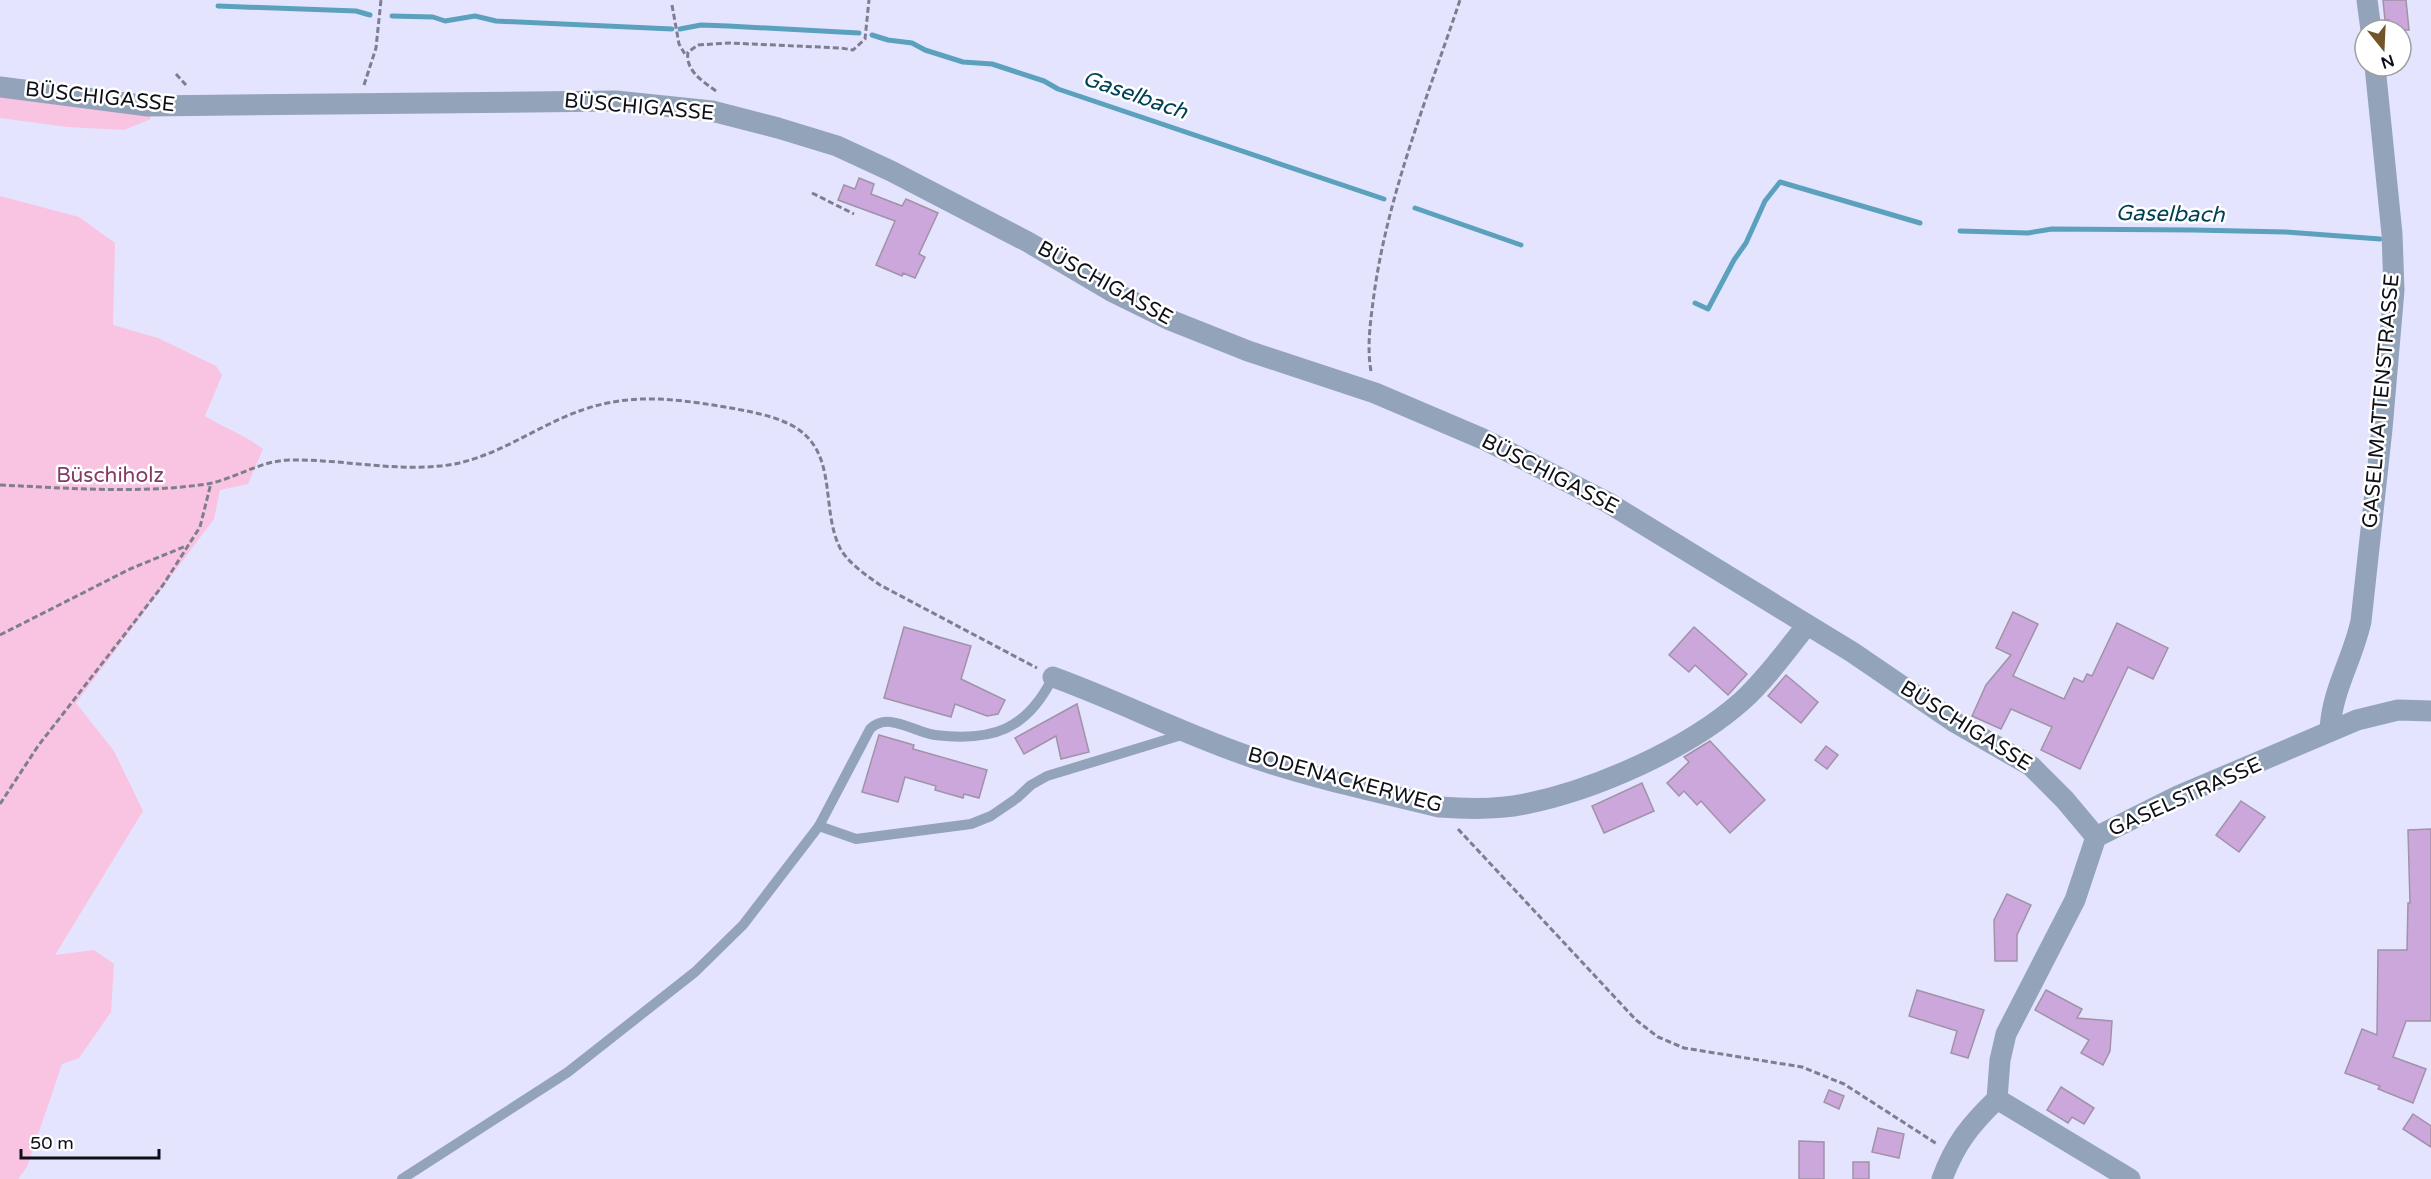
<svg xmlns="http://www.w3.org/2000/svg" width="2431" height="1179" viewBox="0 0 2431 1179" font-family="'Varela Round',sans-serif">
  <rect width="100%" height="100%" fill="#e4e4fe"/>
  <g fill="#f9c4e1">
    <path d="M0 77 146 106 151 119 124 130 67 127 0 118Z"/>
    <path d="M0 196 79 217 115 243 113 325 158 338 216 366 222 375 205 416C224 428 245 435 263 449L248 484 220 490 214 519 76 703 114 751 143 811 55 955 94 950 114 964 111 1012 79 1058 62 1064 27 1167 18 1179H0Z"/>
  </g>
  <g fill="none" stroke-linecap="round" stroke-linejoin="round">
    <g stroke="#5ba1bd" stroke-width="5">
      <path d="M218 6 356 11 370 15"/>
      <path d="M392 16 433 17 445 21 475 16 496 21 672 29"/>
      <path d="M680 29 701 25 728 26 859 33"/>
      <path d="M872 35 888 40 912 43 925 50 963 62 992 64 1044 81 1058 89 1384 199"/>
      <path d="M1415 208 1521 245"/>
      <path d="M1960 231 2028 233 2052 229 2193 230 2286 232 2380 239"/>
      <path d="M1695 303 1708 309 1734 260 1746 243 1765 201 1780 182 1920 223"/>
    </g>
  </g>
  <g fill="#cba7db" stroke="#a192a7" stroke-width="1.5">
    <path d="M2383 0H2406L2409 30H2391L2389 20H2385Z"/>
    <path d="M859 178 874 184 871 194 902 206 906 199 938 213 919 254 925 257 915 278 903 273 902 276 876 265 895 221 838 200 844 185 855 189Z"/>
    <path d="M2013 612 2038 624 2013 676 2064 699 2074 678 2083 682 2087 674 2092 676 2117 623 2168 648 2153 679 2128 667 2080 769 2041 750 2052 727 2011 709 2001 729 1972 716 1986 685 2011 655 1996 648Z"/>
    <path d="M904 627 971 646 961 679 1005 700 998 714 987 716 955 704 951 717 884 698Z"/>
    <path d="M1694 627 1747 674 1728 695 1695 665 1689 672 1669 655Z"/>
    <path d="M1786 675 1818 702 1801 723 1768 696Z"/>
    <path d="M1077 704 1089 752 1061 759 1056 736 1024 754 1015 738Z"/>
    <path d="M879 735 914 745 913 749 987 770 979 798 964 794 963 798 935 790 936 786 905 777 898 802 862 792Z"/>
    <path d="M1710 741 1765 800 1730 833 1701 801 1697 805 1684 791 1679 796 1667 783 1689 762 1684 757Z"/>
    <path d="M1826 746 1838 755 1827 769 1815 760Z"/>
    <path d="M1642 783 1654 811 1604 833 1592 806Z"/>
    <path d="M2241 801 2265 817 2239 852 2216 835Z"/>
    <path d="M2431 829V1021H2406L2393 1057 2426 1069 2413 1103 2378 1089 2380 1086 2345 1073 2362 1029 2377 1035 2378 950H2407L2408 903H2410L2408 830Z"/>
    <path d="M2007 894 2031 905 2017 935V961H1995L1994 920Z"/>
    <path d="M1917 990 1984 1010 1968 1058 1951 1053 1957 1031 1909 1016Z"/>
    <path d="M2046 990 2082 1009 2077 1018 2112 1021 2110 1051 2103 1065 2081 1053 2089 1040 2035 1010Z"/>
    <path d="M2061 1087 2094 1108 2084 1124 2072 1117 2068 1123 2047 1110Z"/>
    <path d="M1829 1090 1844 1096 1839 1109 1824 1102Z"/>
    <path d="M2413 1114 2431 1126V1147L2403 1129Z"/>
    <path d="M1878 1128 1904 1134 1899 1158 1872 1152Z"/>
    <path d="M1799 1141 1824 1142V1179H1799Z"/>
    <rect x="1853" y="1162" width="16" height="17"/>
  </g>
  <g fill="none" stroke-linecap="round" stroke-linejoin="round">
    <g stroke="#7e7e90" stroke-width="3" stroke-dasharray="6 3" stroke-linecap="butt">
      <path d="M672 5 679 44 686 56"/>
      <path d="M176 74 186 85"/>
      <path d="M364 85 376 48 381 0"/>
      <path d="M716 91C702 81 685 70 688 52L698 45 729 43 841 48 853 50 865 39 869 0"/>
      <path d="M812 193 854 214"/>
      <path d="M1371 371C1367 349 1370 324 1373 302 1386 198 1427 99 1460 0"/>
      <path d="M0 485C68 488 139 494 207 484 235 479 259 461 289 460 339 459 390 471 440 466 485 462 522 436 562 418 620 392 664 397 725 407 747 411 773 415 793 426 839 452 820 508 840 548 849 564 866 575 880 585L1037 668"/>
      <path d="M0 635 130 569 186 546"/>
      <path d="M0 804 38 746 163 585 200 527 211 483"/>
      <path d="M1458 829 1636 1020 1658 1037 1684 1048 1802 1067 1844 1084 1937 1144"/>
    </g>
    <g stroke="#93a4ba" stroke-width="10">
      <path d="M819 826 870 729C888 711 913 732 935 735 992 742 1027 730 1053 677"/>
      <path d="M402 1179 568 1072 695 972 743 925 819 826 856 839 971 824 991 816 1017 798 1031 785 1047 776 1185 734"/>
    </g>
    <g stroke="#93a4ba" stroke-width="21">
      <path d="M2367 0 2371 30"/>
      <path d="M0 87 148 106 616 101 712 111 778 128 837 146 891 171 1028 242 1111 291 1170 320 1248 351 1375 393 1483 439 1607 502 1852 652 1956 723 2031 766 2065 800 2096 837"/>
      <path d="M1053 677C1122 702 1187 736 1257 759 1316 779 1378 792 1439 807 1467 809 1497 810 1525 804 1595 790 1688 749 1742 701 1767 678 1786 651 1807 625"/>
      <path d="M2330 731C2331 692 2353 659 2361 621L2382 429 2394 290 2392 234 2375 66"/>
      <path d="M1997 1099 2130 1179"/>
      <path d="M1942 1179C1955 1144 1970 1125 1997 1099L2000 1060 2006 1034 2075 900 2096 837 2178 796 2357 720 2398 710 2431 711"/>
    </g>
  </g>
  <g text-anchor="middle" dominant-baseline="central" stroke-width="5" stroke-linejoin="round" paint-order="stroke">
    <g font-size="21" fill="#0f0f17" stroke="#fff">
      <text transform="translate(100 97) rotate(6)">BÜSCHIGASSE</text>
      <text transform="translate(639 107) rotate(5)">BÜSCHIGASSE</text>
      <text transform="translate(1105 283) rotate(29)">BÜSCHIGASSE</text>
      <text transform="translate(2381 401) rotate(-85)">GASELMATTENSTRASSE</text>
      <text transform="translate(1550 474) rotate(27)">BÜSCHIGASSE</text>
      <text transform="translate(1966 726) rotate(32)">BÜSCHIGASSE</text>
      <text transform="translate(1345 780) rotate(15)">BODENACKERWEG</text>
      <text transform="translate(2185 797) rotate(-24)">GASELSTRASSE</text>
    </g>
    <g font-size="21" fill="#823a66" stroke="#fff">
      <text x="110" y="475">Büschiholz</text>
    </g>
    <g font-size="22" font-style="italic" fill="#004155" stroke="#fff">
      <text transform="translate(1135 95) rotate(19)">Gaselbach</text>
      <text transform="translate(2170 214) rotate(1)">Gaselbach</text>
    </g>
  </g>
  <g transform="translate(2383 48) rotate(162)"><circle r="28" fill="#ffffff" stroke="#9f9fa2" stroke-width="1.5"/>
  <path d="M0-4.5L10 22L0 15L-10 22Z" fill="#73552a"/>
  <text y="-9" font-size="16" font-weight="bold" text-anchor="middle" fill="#0f0f17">N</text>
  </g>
  <path d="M21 1149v9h138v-9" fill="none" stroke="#0f0f17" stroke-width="3"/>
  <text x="30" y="1149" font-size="18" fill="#0f0f17" stroke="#ffffff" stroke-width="4.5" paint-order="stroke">50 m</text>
</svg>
